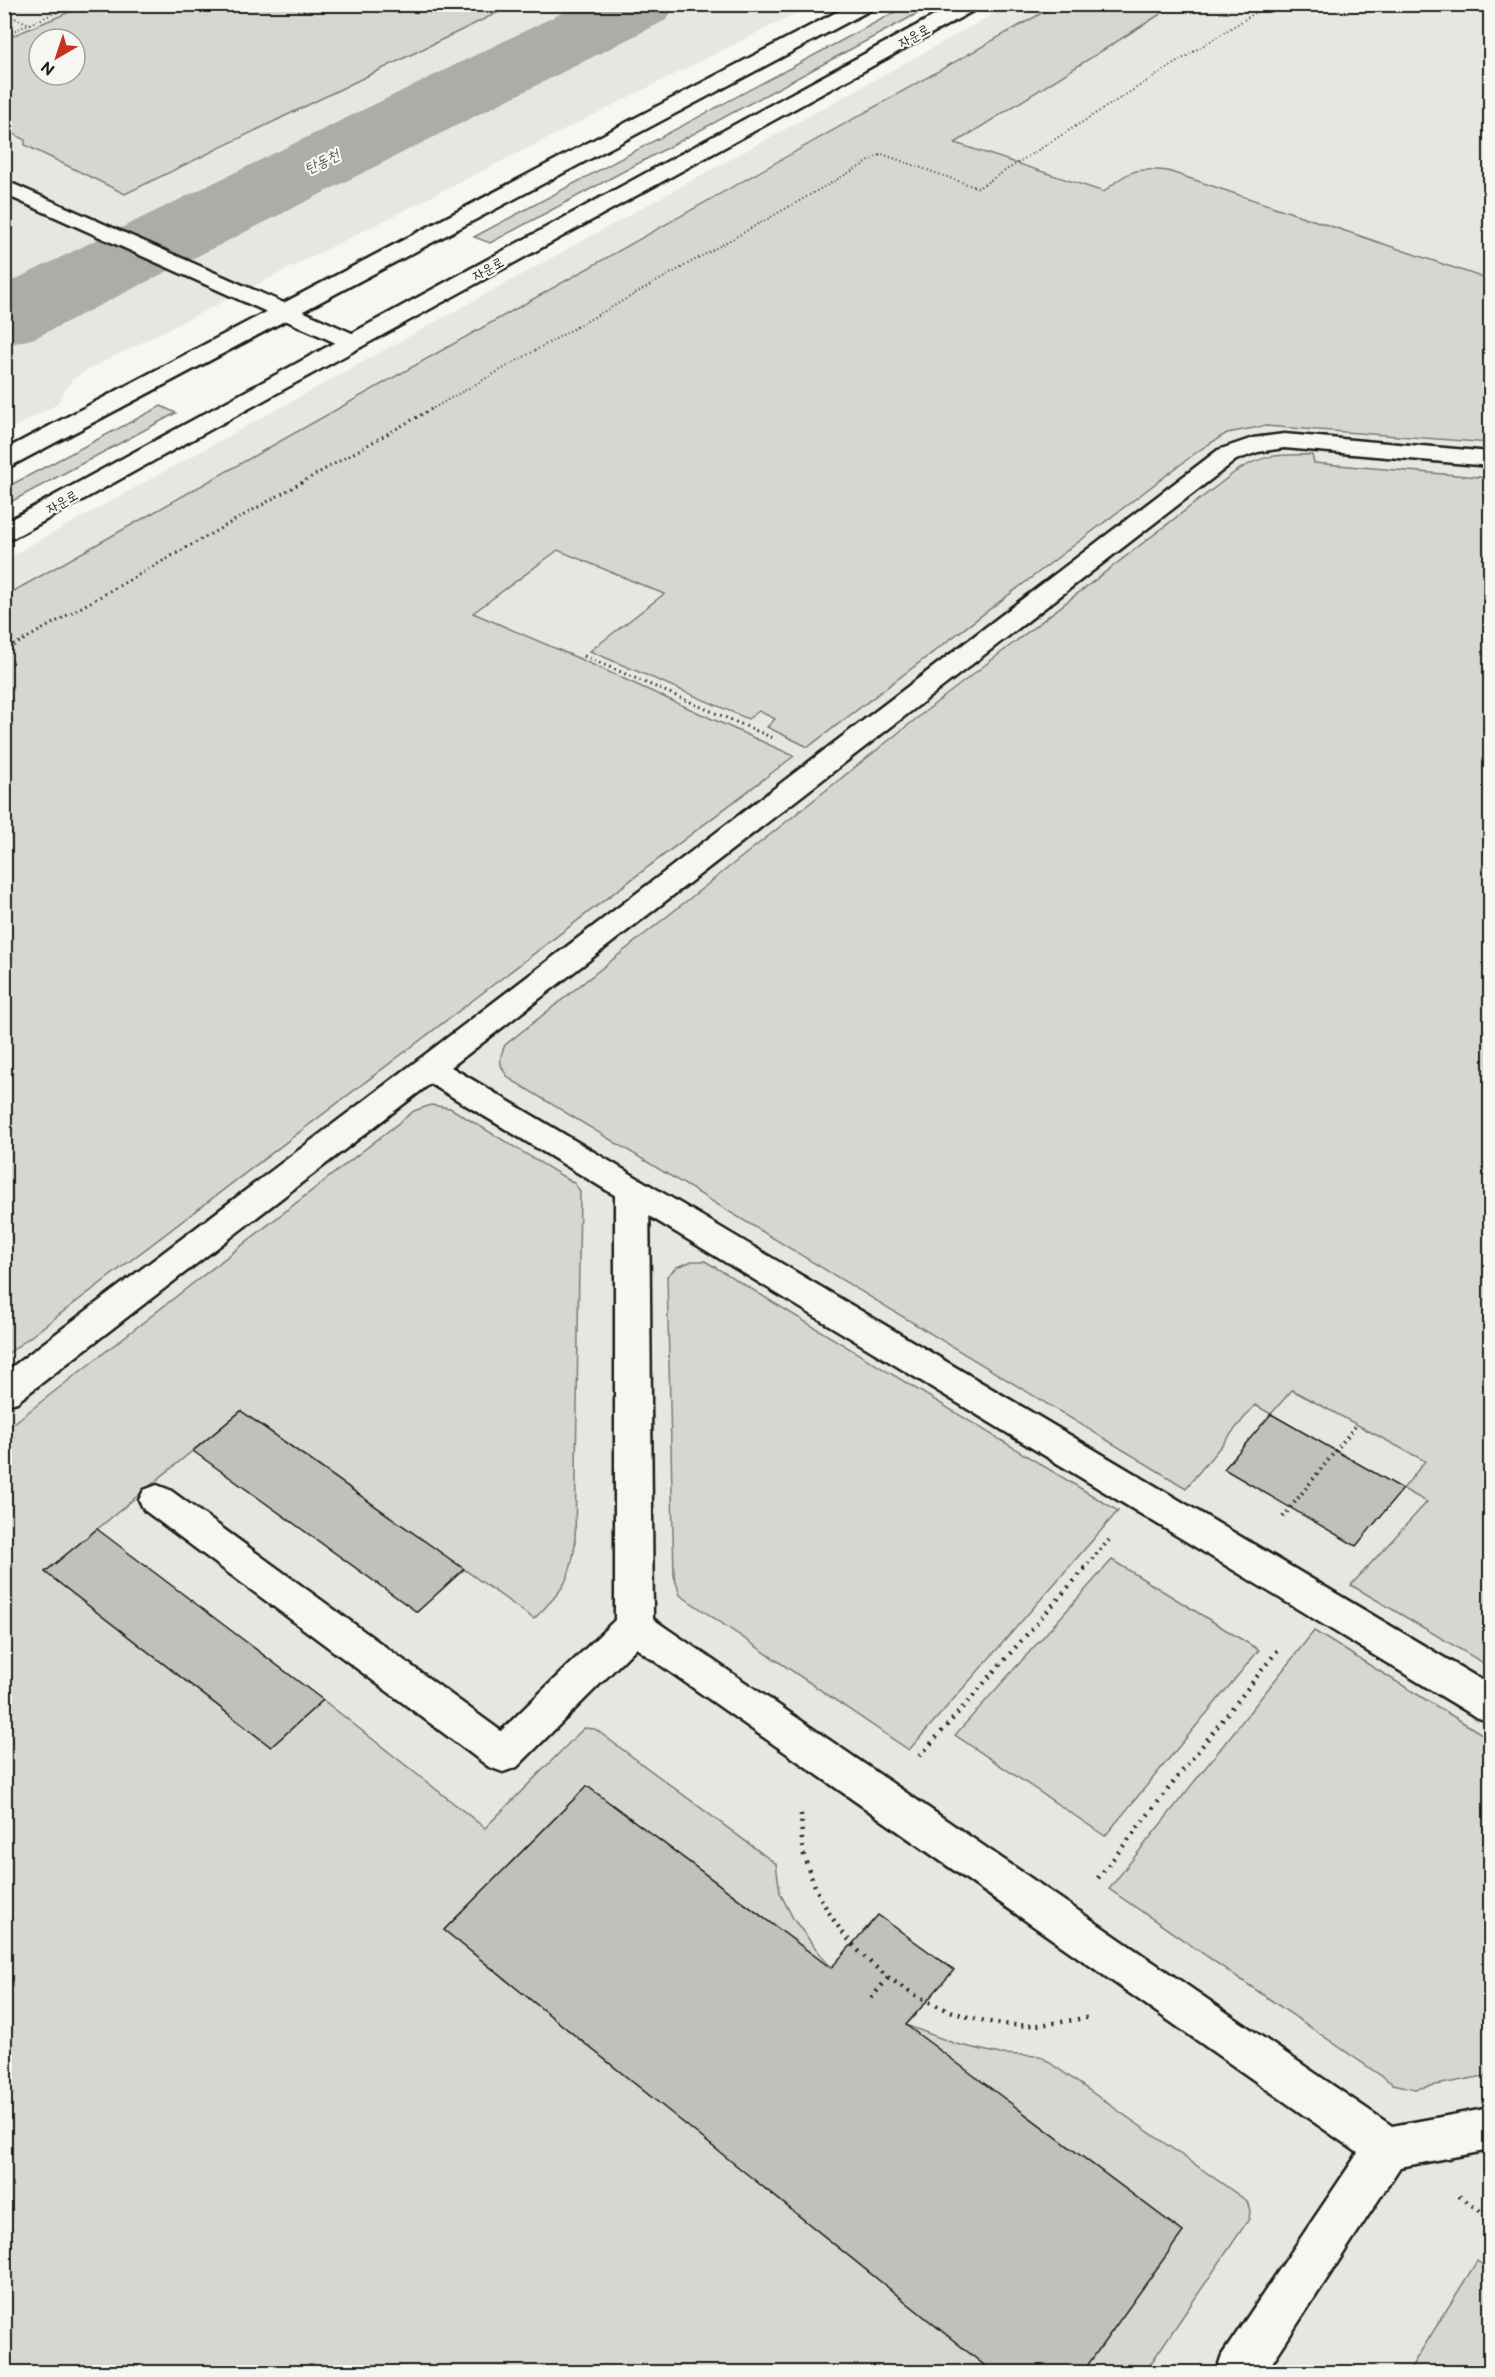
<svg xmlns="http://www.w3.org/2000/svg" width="1495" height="2377" viewBox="0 0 1495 2377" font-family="'Balsamiq Sans','Poor Story',sans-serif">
  <rect width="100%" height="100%" fill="#f6f6f2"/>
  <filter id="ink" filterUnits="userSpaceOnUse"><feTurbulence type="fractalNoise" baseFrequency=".0167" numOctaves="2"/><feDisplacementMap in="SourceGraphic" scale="12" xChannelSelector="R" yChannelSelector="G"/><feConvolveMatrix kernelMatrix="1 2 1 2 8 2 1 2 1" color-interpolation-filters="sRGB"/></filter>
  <g filter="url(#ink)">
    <g fill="#e6e6e2" fill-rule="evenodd">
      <path d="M5 5H812L85 371 72 379 56 405 5 432ZM39 39H75V75H39Z"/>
      <path d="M1010 5H1490V2372H5L4 560Z"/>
    </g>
    <g fill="#d6d6d2" stroke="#797977" stroke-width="1.5" fill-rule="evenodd">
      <path d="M86 5V4L513 5 125 194 25 145V140L5 129V39ZM39 39H75V75H39Z"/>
      <path d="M908 5H933L490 243 474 237Z"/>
      <path d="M1056 5H1175L955 143 1104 192C1126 171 1137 167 1168 171L1490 280V443L1265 426 1227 433 1201 449 808 747 767 727 775 719 759 711 748 719 590 651 664 594 558 550 473 613 580 659 794 756 5 1356V596Z"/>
      <path d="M161 406 176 413 5 505V488Z"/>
      <path d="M1312 455 1314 463 1490 478V1667L1351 1585 1427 1502 1403 1489 1425 1461 1292 1390 1271 1414 1255 1405 1186 1488 510 1079C499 1067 498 1060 505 1045L941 699 1235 472C1263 454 1279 454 1312 455Z"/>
      <path d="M431 1105 450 1108 574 1183 580 1191 575 1544C570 1585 561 1591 534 1619L241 1411 45 1572 271 1747 323 1700 485 1828 584 1728 595 1729 776 1864 780 1893 794 1920 831 1968 587 1786 444 1930 994 2372H5V1430L414 1111Z"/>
      <path d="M692 1261H705L1118 1511 909 1750 680 1595 674 1576 667 1276 677 1267Z"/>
      <path d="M1112 1560 1259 1650 1105 1836 955 1735Z"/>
      <path d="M1314 1631 1490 1739V2075L1415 2089 1393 2084 1109 1889Z"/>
      <path d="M906 2025 956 2044 1000 2054 1040 2056 1247 2201 1250 2211 1249 2219 1145 2372H1082Z"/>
      <path d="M1477 2261 1490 2270V2372H1408Z"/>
    </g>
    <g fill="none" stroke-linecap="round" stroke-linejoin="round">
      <path fill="#acaca9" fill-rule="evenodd" d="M580 4H677L666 20 35 338 4 346V285Z"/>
    </g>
    <g fill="#c0c0bd" stroke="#1c1c1c" stroke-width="1.5">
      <path d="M241 1411 464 1569 417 1612 193 1451Z"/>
      <path d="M1271 1414 1403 1489 1356 1546 1224 1469Z"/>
      <path d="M97 1529 323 1700 271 1747 45 1572Z"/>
      <path d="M587 1786 831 1968 878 1915 954 1970 906 2025 1183 2232 1082 2373H994L444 1930Z"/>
    </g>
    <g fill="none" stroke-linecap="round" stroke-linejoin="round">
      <g stroke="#1c1c1c" stroke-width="5">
        <g id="service">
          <path d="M429 1057 440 1060 445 1068 440 1076 17 1402 4 1406V1373L418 1060Z"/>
          <path d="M632 1178 644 1182 649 1190 653 1619 1392 2126 1490 2108V2150L1400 2167 1266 2372H1216L1222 2355 1358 2153 636 1648 517 1767 503 1772 489 1767 144 1510 139 1500 144 1490 157 1485 170 1490 501 1731 615 1620V1190L620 1182Z"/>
        </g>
      </g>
      <g stroke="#1c1c1c" stroke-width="5">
        <g id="minor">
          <path d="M4 180 361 337 364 342 361 347 353 349 345 347 4 194Z"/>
          <path d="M1284 434 1490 452V466L1284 448 1258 452 1236 460 451 1067 1490 1685V1722L1476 1717 418 1076 413 1068 418 1060 1218 450 1253 438Z"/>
        </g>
      </g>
      <g stroke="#1c1c1c" stroke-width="5">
        <g id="tertiary">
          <path d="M852 4H876L874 8 13 465 4 467V450Z"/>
          <path d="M956 4H980L978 8 13 538 4 540V523Z"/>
        </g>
      </g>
      <g stroke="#1c1c1c" stroke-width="2" stroke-dasharray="1 3" stroke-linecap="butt">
        <path d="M4 14 30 24"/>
        <path d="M4 35 76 4"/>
        <path d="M430 410 882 154 978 188 1269 4"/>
      </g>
      <g stroke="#1c1c1c" stroke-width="3" stroke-dasharray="1.5 4" stroke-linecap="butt">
        <path d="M4 651 433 408"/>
        <path d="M584 656 773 738"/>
      </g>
      <g stroke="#1c1c1c" stroke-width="4" stroke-dasharray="1.5 4.5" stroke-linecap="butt">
        <path d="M1283 1517 1357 1424"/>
        <path d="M1084 1568 1109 1540"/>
      </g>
      <g stroke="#1c1c1c" stroke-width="4.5" stroke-dasharray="2 6" stroke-linecap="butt">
        <path d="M920 1756 1086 1567"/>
        <path d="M801 1814C802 1827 801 1842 804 1855 829 1949 918 2018 1014 2025 1039 2027 1066 2021 1091 2017"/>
        <path d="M1098 1878 1281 1646"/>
        <path d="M871 1998 889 1977"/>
        <path d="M1459 2196 1490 2218"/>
      </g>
      <use href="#service" fill="#f6f6f2" fill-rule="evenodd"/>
      <use href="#minor" fill="#f6f6f2" fill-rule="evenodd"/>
      <use href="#tertiary" fill="#f6f6f2" fill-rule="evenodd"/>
    </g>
  </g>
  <g text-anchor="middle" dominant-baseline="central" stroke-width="4.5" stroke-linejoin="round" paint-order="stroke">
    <g font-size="14" fill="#1c1c1c" stroke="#f6f6f2">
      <text transform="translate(914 36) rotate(-29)">자운로</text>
      <text transform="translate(488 269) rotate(-29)">자운로</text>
      <text transform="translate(62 502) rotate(-29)">자운로</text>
    </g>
    <g font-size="15" font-style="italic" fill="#565654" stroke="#f6f6f2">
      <text transform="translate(322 162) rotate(-26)">탄동천</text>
    </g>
  </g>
  <rect width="1495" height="2377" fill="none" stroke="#f6f6f2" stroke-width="24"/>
  <rect x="12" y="12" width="1471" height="2353" fill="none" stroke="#1c1c1c" stroke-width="2" filter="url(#ink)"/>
  <g transform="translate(57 57) rotate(219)"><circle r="28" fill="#f6f6f2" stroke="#9f9f9c" stroke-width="1.5"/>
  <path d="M0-4.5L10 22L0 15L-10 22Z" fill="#c8321e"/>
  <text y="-9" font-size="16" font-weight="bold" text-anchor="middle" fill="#1c1c1c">N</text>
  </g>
</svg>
